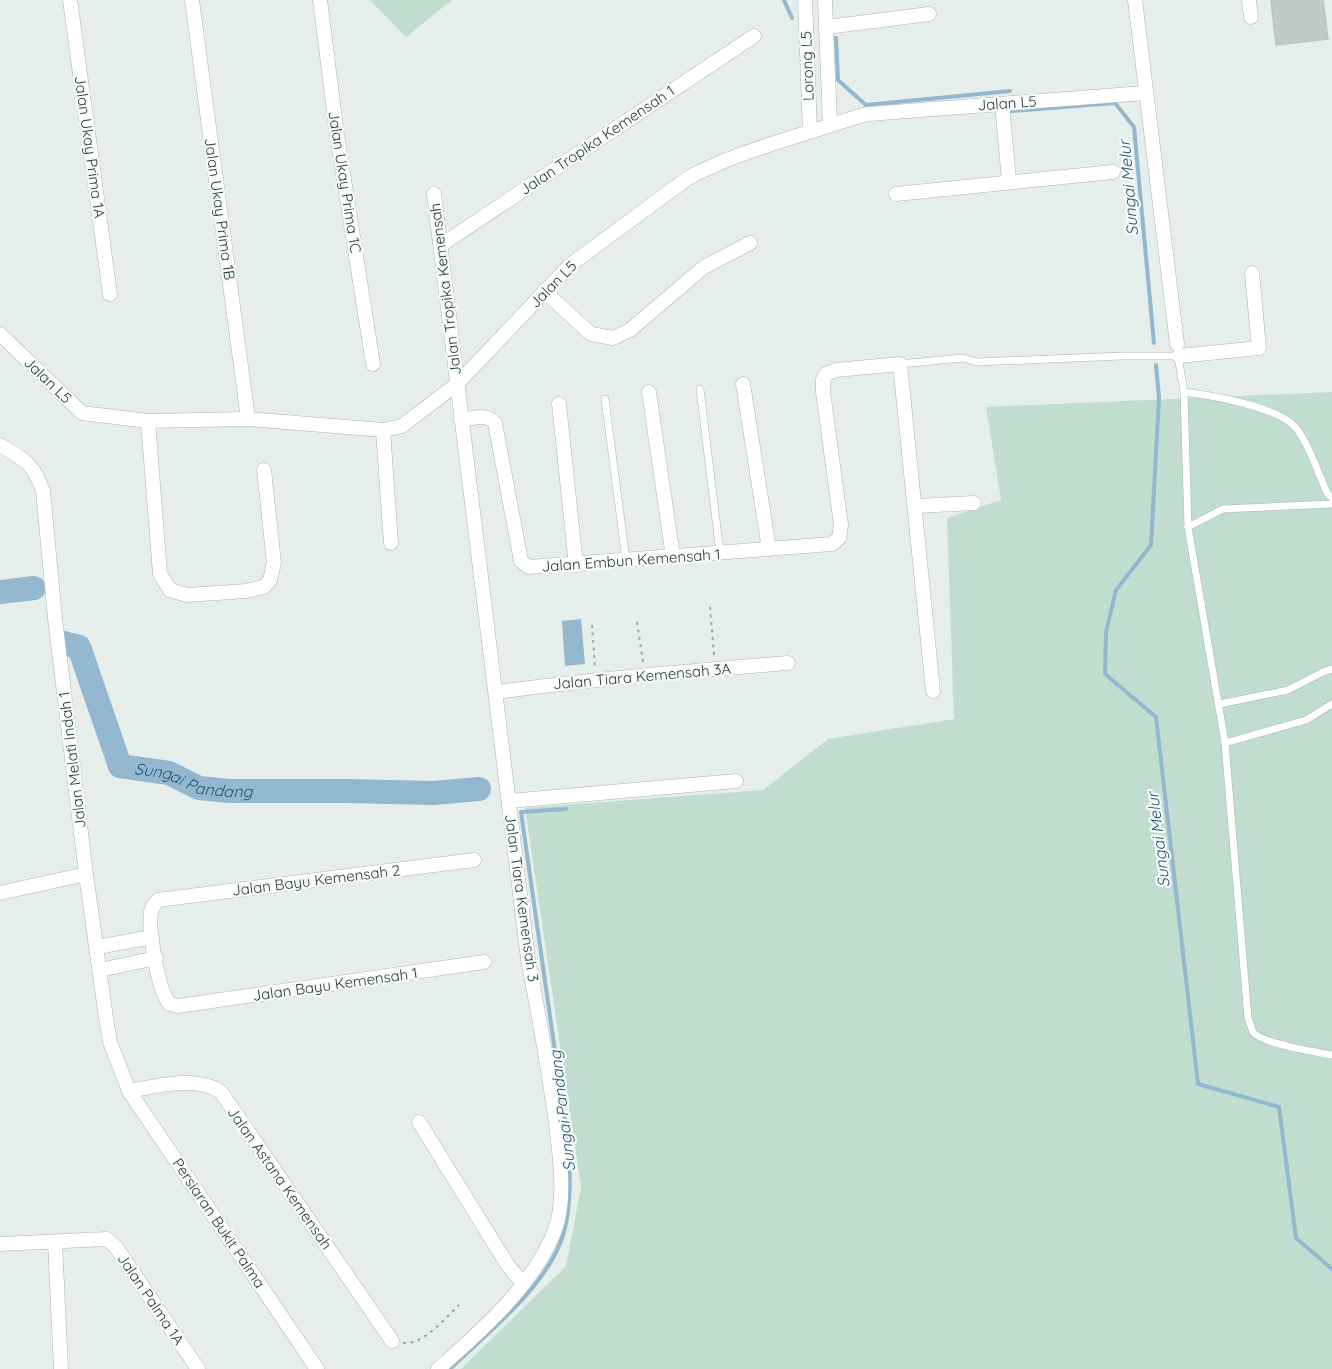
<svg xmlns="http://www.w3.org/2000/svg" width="1332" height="1369" viewBox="0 0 1332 1369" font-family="Quicksand,sans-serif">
  <rect width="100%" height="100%" fill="#e6eeec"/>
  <g fill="#c0ddcf">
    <path d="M370 0H452L406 37Z"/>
    <path d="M1332 392V1369H461L566 1266 581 1187 525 808 763 790 828 739 954 719 947 518 1001 500 986 407Z"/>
  </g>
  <path fill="#92b7ce" d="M581 619 585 664 565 666 562 621Z"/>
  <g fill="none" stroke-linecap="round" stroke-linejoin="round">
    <g stroke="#92b7ce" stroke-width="4">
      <path d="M784 0 792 18"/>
      <path d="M836 38 838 80 866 105 1010 91"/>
      <path d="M1012 111 1115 103 1134 127 1154 343"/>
      <path d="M1156 365 1159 398 1151 545 1116 590 1106 632 1105 674 1156 717 1198 1084 1279 1107 1296 1238 1332 1269"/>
      <path d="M450 1369C488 1332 553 1282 565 1228 571 1202 570 1177 569 1150L521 812 566 809"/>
    </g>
    <g stroke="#92b7ce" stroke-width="24">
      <path d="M0 592 34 588"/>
      <path id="s1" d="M63 643 79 647 120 766 169 773 199 788 229 791H346L433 793 479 789"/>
    </g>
  </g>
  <path fill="#becbc9" stroke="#b8c7c4" stroke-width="1.5" d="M1271 0H1323L1328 39 1276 45Z"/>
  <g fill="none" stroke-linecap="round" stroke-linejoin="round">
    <g stroke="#a9b6b4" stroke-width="8">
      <g id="service">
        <path d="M1178 356 1184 392 1188 527 1225 743 1248 1018C1250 1022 1251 1028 1253 1032 1262 1044 1316 1052 1332 1055"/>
        <path d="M900 364 963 358 977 362 1122 356H1179"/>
        <path d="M700 389 720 553"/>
        <path d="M1184 392C1210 395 1277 407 1294 426 1307 439 1319 475 1327 493L1332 498"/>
        <path d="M605 399 626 560"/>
        <path d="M1188 527 1223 509 1332 504"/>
        <path d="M1220 704 1288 690 1323 672 1332 669"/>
        <path d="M1225 743 1306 720 1332 704"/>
      </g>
    </g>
    <g stroke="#a9b6b4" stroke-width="15">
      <g id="minor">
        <path d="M70 0 110 294"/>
        <path d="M192 0 248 419"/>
        <path d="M320 0 337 135 373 364"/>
        <path d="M805 0 810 132"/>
        <path d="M825 0 830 124"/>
        <path d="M1135 0 1177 344"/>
        <path d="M1249 0 1251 17"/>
        <path d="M827 27 929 14"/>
        <path d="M1002 104 1009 181"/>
        <path d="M434 194 528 959C538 1012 548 1064 555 1117 559 1150 567 1198 555 1230 534 1285 481 1331 438 1369"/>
        <path d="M896 194 1113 172"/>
        <path d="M441 245 754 36"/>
        <path d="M544 291 591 334 613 338 630 330 704 267 750 243"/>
        <path d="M0 334 82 413 148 421 248 419 383 430 402 426 457 384 570 265 688 178C725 158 765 146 806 133 827 127 847 119 868 114L1145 93"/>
        <path d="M1179 356 1259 348 1252 273"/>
        <path d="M743 384 769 549"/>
        <path d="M649 392 673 557"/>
        <path d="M559 404 576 565"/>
        <path d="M461 420C473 418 486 413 495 423L521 561 529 567 832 544 839 538 841 525 823 392V380L826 374 836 370 900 364 933 691"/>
        <path d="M148 421 160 574 170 590 187 595 246 591 264 587 270 580 274 563 264 470"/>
        <path d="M383 430 391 543"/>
        <path d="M0 445C25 460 33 463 43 491L55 618 86 874 106 1018 110 1042 129 1091 317 1369"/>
        <path d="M916 506 974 503"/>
        <path d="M497 692C594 679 690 671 788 663"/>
        <path d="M509 801 736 781"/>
        <path d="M474 860 158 900C154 904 152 907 151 912 148 929 158 992 170 1004L178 1006 484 962"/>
        <path d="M0 893 86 874"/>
        <path d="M97 947 152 937"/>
        <path d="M100 970 156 958"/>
        <path d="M129 1091C157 1086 195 1075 221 1092L392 1341"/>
        <path d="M419 1122 507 1264 523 1284"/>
        <path d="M55 1242 61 1369"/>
        <path d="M0 1244 107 1239 116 1247 198 1369"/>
      </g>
    </g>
    <g stroke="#88afac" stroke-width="2" stroke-dasharray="3 4.5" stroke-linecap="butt">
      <path d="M710 607 714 655"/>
      <path d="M637 622 643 662"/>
      <path d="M592 625 595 668"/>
      <path d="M403 1343C424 1345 445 1318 459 1305"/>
    </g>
    <use href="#service" stroke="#fff" stroke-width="7"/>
    <use href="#minor" stroke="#fff" stroke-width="14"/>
  </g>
  <g text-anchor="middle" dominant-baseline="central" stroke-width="4.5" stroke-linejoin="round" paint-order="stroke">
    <g font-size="15" fill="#263f3e" stroke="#f6faf9">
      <text transform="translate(807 66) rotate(-92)">Lorong L5</text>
      <text transform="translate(1007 103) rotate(-4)">Jalan L5</text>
      <text transform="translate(597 140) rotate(-34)">Jalan Tropika Kemensah 1</text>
      <text transform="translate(90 147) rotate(82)">Jalan Ukay Prima 1A</text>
      <text transform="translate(345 182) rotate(81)">Jalan Ukay Prima 1C</text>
      <text transform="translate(220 209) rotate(82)">Jalan Ukay Prima 1B</text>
      <text transform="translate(553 284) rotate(-45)">Jalan L5</text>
      <text transform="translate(445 289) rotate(-97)">Jalan Tropika Kemensah</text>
      <text transform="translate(48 380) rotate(44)">Jalan L5</text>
      <text transform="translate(631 560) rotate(-4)">Jalan Embun Kemensah 1</text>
      <text transform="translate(642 676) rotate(-5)">Jalan Tiara Kemensah 3A</text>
      <text transform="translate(72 760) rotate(-97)">Jalan Melati Indah 1</text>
      <text transform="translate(316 880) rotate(-7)">Jalan Bayu Kemensah 2</text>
      <text transform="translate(522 898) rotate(82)">Jalan Tiara Kemensah 3</text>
      <text transform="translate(335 984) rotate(-8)">Jalan Bayu Kemensah 1</text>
      <text transform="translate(280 1178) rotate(55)">Jalan Astana Kemensah</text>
      <text transform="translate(219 1223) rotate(56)">Persiaran Bukit Palma</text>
      <text transform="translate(151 1299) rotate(56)">Jalan Palma 1A</text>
    </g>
    <g font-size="16" font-style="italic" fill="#235678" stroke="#f6faf9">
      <text transform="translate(1128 188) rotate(-95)">Sungai Melur</text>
      <text stroke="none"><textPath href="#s1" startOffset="218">Sungai Pandang</textPath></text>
      <text transform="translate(1158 840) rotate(-97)">Sungai Melur</text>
      <text transform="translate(562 1111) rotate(-97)">Sungai Pandang</text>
    </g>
  </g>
</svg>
